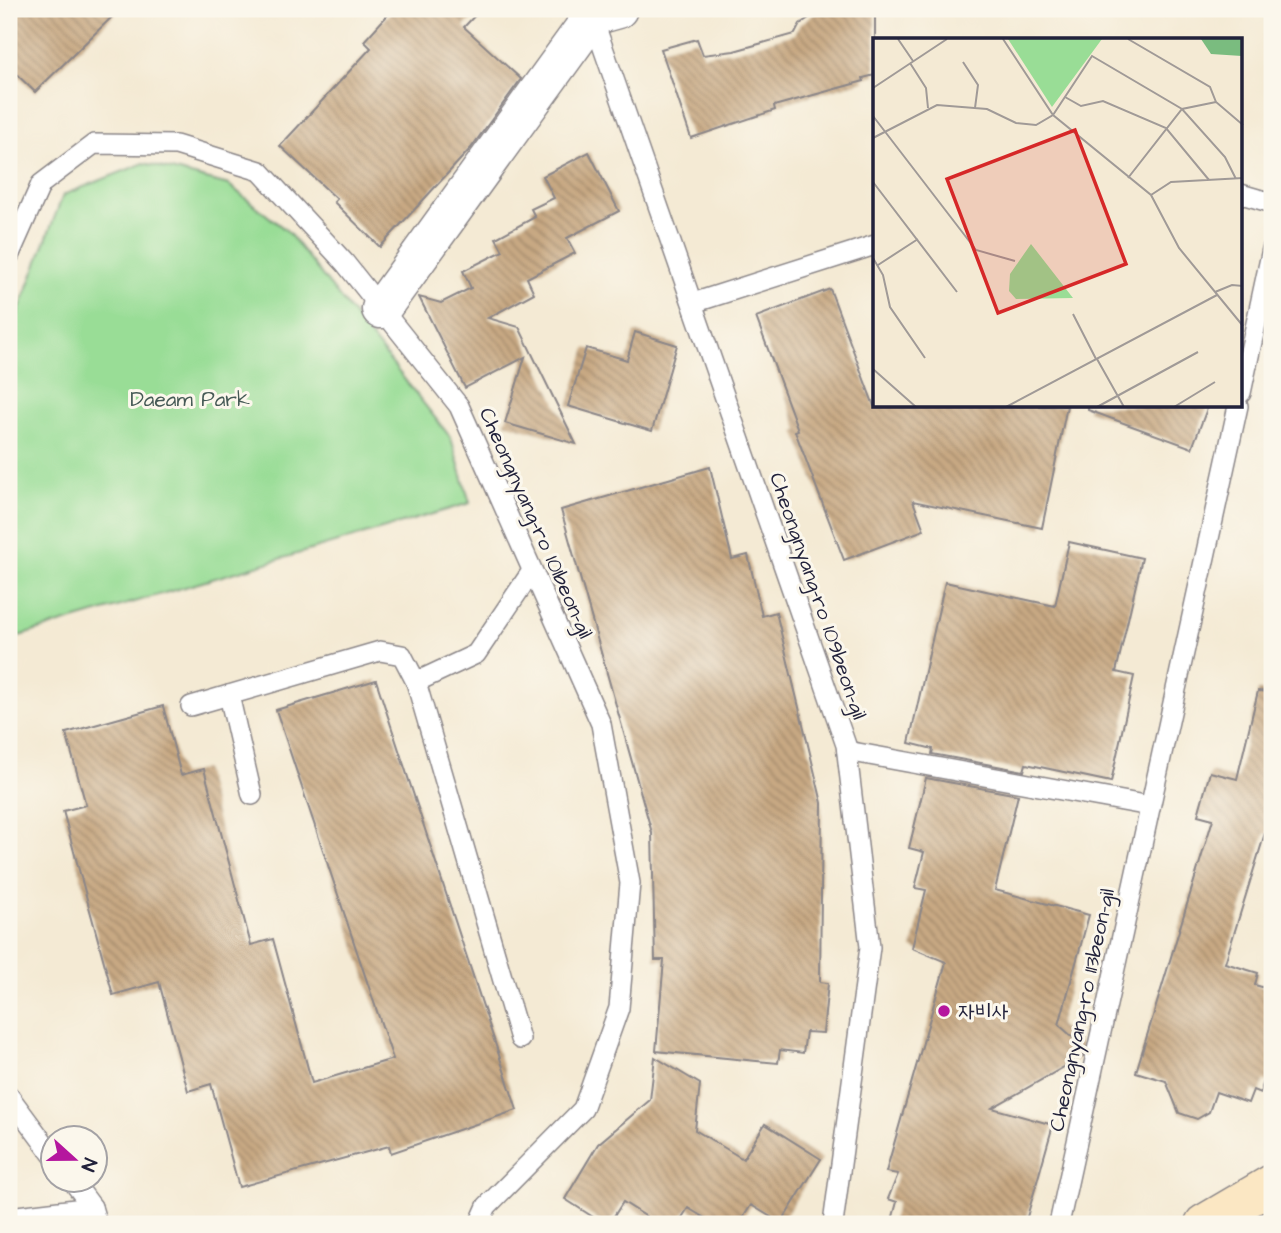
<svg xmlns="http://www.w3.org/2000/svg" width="1281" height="1233" viewBox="0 0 1281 1233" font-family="'Architects Daughter','Poor Story',sans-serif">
  <defs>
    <pattern id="building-back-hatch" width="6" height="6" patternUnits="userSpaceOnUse" patternTransform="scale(1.75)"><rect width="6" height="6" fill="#c8a983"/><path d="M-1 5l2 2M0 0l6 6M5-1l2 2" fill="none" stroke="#a2896c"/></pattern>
  </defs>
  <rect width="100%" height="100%" fill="#fbf7ec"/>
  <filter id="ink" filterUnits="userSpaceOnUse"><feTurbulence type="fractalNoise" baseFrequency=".0143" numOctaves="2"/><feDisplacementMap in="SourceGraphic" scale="14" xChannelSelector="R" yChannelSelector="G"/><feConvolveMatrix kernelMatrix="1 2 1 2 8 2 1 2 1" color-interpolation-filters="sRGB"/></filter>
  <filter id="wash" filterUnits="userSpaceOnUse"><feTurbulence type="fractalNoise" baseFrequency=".00686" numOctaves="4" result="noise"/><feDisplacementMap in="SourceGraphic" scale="28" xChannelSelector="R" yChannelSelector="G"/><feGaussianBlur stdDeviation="1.57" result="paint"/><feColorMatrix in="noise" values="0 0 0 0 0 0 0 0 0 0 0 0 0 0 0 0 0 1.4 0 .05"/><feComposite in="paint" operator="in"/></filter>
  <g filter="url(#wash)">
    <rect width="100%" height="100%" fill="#f4ead4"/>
    <path fill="#99dd96" stroke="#5e8068" stroke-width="2" d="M144 163 229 185 287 231 451 438 470 503 9 639V337L63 195Z"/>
    <g id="blocks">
      <g fill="url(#building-back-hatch)">
        <path d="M9 9H120L35 92 9 67Z"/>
        <path d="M393 9H481L464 27 521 79 471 148 380 247 334 202 337 199 280 146 371 48 364 41Z"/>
        <path d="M850 9H875V75L863 78 864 81 774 106 775 110 691 138 661 49 697 39 703 55 734 51 795 34 800 24 816 13Z"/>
        <path d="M589 152 619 211 567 238 575 253 527 278 534 293 488 318 519 327 576 444 505 423 525 357 465 388 419 297 441 303 471 288 463 271 503 251 496 238 535 217 531 209 554 198 543 176Z"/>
        <path d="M830 289 874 406H1067L1042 528 913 501 924 530 844 560 795 431 798 430 756 317Z"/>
        <path d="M635 332 677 345 652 431 568 406 586 348 627 360Z"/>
        <path d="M1088 406H1208L1192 448 1088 410Z"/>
        <path d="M710 467 732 559 748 555 762 616 776 612 822 803 820 982 828 983 823 1033 806 1032 803 1053 780 1050 778 1063 656 1051 664 960H655L652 833 561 510Z"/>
        <path d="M1069 542 1142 558 1116 672 1134 676 1111 782 1026 764 1024 771 932 754 933 749 909 743 945 582 1055 606Z"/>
        <path d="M376 680 517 1110 391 1153 389 1146 239 1187 211 1084 188 1091 159 982 113 995 63 811 86 805 66 733 163 706 181 775 204 769 251 945 273 939 312 1083 393 1059 276 710Z"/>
        <path d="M1258 691 1272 692V835L1265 833 1225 963 1258 973 1255 985 1272 990V1084L1264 1081 1260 1093 1253 1090 1248 1103 1216 1092 1209 1112 1197 1119 1179 1113 1166 1081 1136 1072 1213 819 1198 815 1210 772 1237 779Z"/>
        <path d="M926 778 1018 795 995 890 1089 915 1059 1025 1085 1048 1083 1056 992 1108 1053 1125 1025 1224H891L897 1202 888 1199 898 1174 886 1172 946 962 912 948 926 890 915 888 924 852 909 848Z"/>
        <path d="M655 1057 700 1084 695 1130 743 1159 765 1124 821 1159 781 1223 751 1205 739 1224H715L688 1208 678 1224H658L623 1202 609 1224H604L565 1199 598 1144 650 1100Z"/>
      </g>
    </g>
  </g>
  <g filter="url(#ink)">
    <use href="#blocks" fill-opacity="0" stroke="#8b8688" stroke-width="2"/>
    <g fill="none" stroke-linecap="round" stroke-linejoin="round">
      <g stroke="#8b8688" stroke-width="22">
        <g id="lane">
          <path d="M592 16 846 745 870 947 833 1224"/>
          <path d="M1241 194 1272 203"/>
          <path d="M9 256 41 184 94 144 176 145 260 171 345 263 459 406 601 724 630 883 619 1008 583 1109 487 1206 479 1224"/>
          <path d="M693 303 875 245"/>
          <path d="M1241 393 1272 249"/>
          <path d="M416 682 476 654 532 571"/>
          <path d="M229 695 252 795"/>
          <path d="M191 706 380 651 402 655 416 682 520 1039"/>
          <path d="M847 751 1150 806"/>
          <path d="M9 1096 52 1154"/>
          <path d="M72 1180 92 1207 97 1224"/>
          <path d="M9 1217 92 1207"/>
          <path d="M1059 1224 1238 406"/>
        </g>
      </g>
      <g stroke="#8b8688" stroke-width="41">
        <path id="street" d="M381 309 593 16 618 9"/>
      </g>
      <g stroke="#8b8688" stroke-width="41">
        <path id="secondary" d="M1204 1224 1272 1184"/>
      </g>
      <use href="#lane" stroke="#fff" stroke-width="19"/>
      <use href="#street" stroke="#fff" stroke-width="38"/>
      <use href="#secondary" stroke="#fbe7c3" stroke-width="38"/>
    </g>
  </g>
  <circle fill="#b5179e" stroke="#fbf7ec" stroke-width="2.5" cx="944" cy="1011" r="7"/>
  <g text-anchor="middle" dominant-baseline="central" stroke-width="6" stroke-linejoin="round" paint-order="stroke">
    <g font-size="21" fill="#465a56" stroke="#fbf7ec">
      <text x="190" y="399">Daeam Park</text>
    </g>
    <g font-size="21" fill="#22223b" stroke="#fbf7ec">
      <text transform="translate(536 523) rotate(66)">Cheongnyang-ro 101beon-gil</text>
      <text transform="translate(818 596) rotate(71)">Cheongnyang-ro 109beon-gil</text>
      <text transform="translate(1082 1010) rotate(-78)">Cheongnyang-ro 113beon-gil</text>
    </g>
    <g font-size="21" fill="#22223b" stroke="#fbf7ec" text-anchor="start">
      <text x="958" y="1011">자비사</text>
    </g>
  </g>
  <g transform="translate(873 38)">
    <rect width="369" height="369" fill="#f4ead4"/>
    <path d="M328 1H369V18L338 16Z" fill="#7abc7f"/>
    <path d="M135 1H229L179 69ZM158 206 200 260 143 261 136 253 137 236Z" fill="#99dd96"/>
    <path fill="none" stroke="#a09a97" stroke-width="2" d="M25 1 40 23M130 1 180 77 278 157 306 210 370 288M255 1 337 49 343 64 370 87M90 24 105 47 102 70M37 25 53 50 55 70M0 50 74 1M192 59 208 68 230 63 293 90 336 142M0 78 103 212 142 223M0 100 64 67 114 71 143 85 163 87 180 77 219 18 309 71 352 119 363 141M255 140 309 71 343 64M0 144 84 254M278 157 298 144 370 140M0 220 10 237 17 269 52 320M5 227 45 201M342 254 359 247 370 248M200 276 223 321M224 321 251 369M0 331 43 369M133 369 344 257M224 369 325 314M301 369 342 344"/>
    <path fill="#d62828" fill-opacity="0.15" stroke="#d62828" stroke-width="3.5" d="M202 92 253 226 125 275 74 141Z"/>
    <rect width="369" height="369" fill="none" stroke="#22223b" stroke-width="3.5"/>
  </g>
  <rect width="1281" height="1233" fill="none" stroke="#fbf7ec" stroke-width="35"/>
  <g transform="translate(74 1159) rotate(111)"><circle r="33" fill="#fbf7ec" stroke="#a4a2a5" stroke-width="2"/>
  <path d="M0-5L12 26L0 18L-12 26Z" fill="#b5179e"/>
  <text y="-10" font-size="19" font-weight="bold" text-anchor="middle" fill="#22223b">N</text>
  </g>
</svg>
